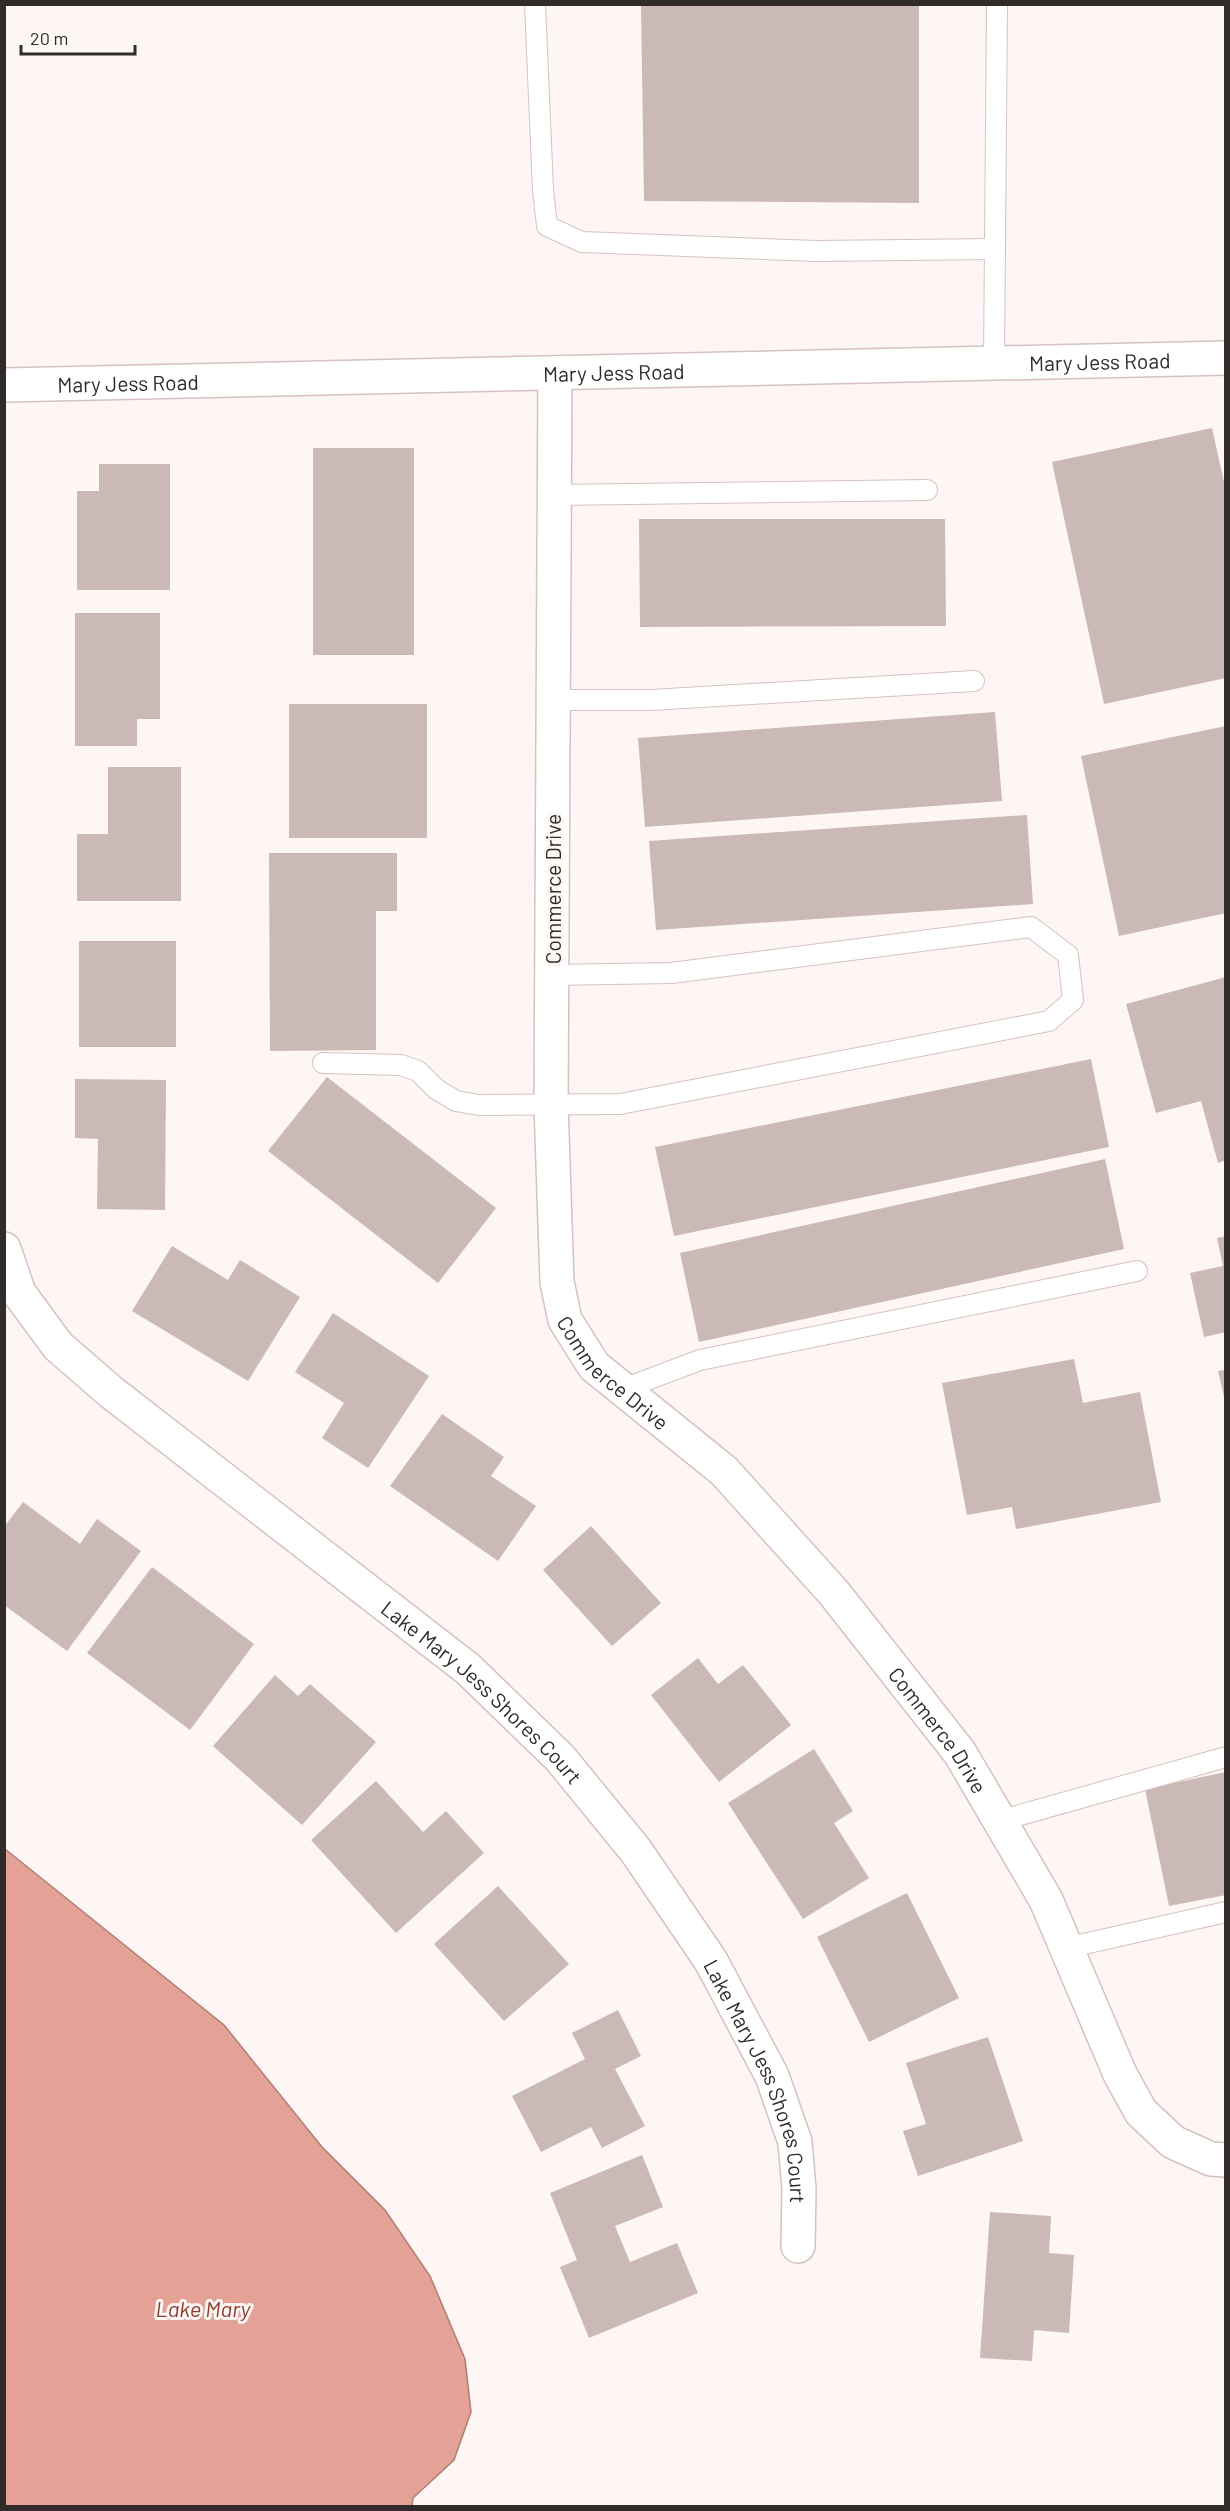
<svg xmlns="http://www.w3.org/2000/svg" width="1230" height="2511" viewBox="0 0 1230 2511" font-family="Barlow,sans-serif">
  <rect width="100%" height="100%" fill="#fdf6f4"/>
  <path fill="#e3a295" stroke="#ae7e75" stroke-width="1.5" d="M5 1849 224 2025 322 2147 385 2210 430 2276 465 2359 471 2412 454 2460 413 2498 412 2506H5Z"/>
  <g fill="#cbb9b5">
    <path d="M641 4H919V203L644 201Z"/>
    <path d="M1212 428 1226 491V678L1104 704 1052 462Z"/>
    <rect x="313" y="448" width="101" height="207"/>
    <path d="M99 464H170V590H77V491H99Z"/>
    <path d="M639 519H945L946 626 640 627Z"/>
    <path d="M75 613H160V719H137V746H75Z"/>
    <rect x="289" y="704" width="138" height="134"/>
    <path d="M995 712 1002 801 645 827 638 738Z"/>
    <path d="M1226 726V913L1119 936 1081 756Z"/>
    <path d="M108 767H181V901H77V834H108Z"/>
    <path d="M1027 815 1033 904 656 930 649 841Z"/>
    <path d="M269 853H397V911H376V1050L270 1051Z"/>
    <rect x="79" y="941" width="97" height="106"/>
    <path d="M1226 977V1160L1218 1163 1201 1101 1156 1113 1126 1004Z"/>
    <path d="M1091 1059 1109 1147 674 1236 655 1147Z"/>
    <path d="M327 1077 496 1208 438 1283 268 1151Z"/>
    <path d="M75 1079 166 1080 165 1210 97 1209 98 1139 75 1138Z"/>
    <path d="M1105 1159 1124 1249 699 1342 680 1253Z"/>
    <path d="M1226 1236V1332L1204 1337 1190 1273 1223 1266 1217 1238Z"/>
    <path d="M172 1246 228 1280 240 1260 300 1297 248 1381 132 1311Z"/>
    <path d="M333 1313 429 1376 368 1468 322 1438 344 1403 295 1372Z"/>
    <path d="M1074 1359 1083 1403 1140 1392 1161 1502 1016 1529 1012 1507 967 1515 942 1383Z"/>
    <path d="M1226 1370V1401H1225L1218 1371Z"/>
    <path d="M442 1414 504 1457 491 1476 536 1506 498 1561 390 1486Z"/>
    <path d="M23 1502 80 1544 97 1519 141 1551 67 1651 4 1605V1527Z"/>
    <path d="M591 1526 661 1603 612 1646 543 1570Z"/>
    <path d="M152 1567 254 1644 190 1730 87 1653Z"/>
    <path d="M698 1658 718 1684 743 1665 791 1725 719 1782 651 1695Z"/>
    <path d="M275 1675 298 1696 310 1684 376 1742 302 1825 213 1746Z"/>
    <path d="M814 1749 853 1811 834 1823 869 1878 803 1919 728 1803Z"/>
    <path d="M1226 1772V1895L1169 1906 1145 1789Z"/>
    <path d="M376 1781 423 1832 446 1811 484 1853 396 1933 311 1840Z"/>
    <path d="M498 1886 569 1964 504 2021 434 1944Z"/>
    <path d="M907 1893 959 1998 869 2042 817 1937Z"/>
    <path d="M618 2010 641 2056 615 2069 645 2126 602 2148 591 2127 541 2152 512 2096 585 2059 572 2033Z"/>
    <path d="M988 2037 1023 2141 918 2176 903 2131 926 2124 906 2063Z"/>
    <path d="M642 2155 663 2207 615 2226 630 2262 677 2243 698 2293 589 2338 560 2267 577 2260 550 2193Z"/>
    <path d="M990 2212 1051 2216 1049 2253 1074 2255 1069 2333 1034 2330 1032 2361 980 2358Z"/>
  </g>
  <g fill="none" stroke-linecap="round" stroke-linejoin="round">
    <g stroke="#d5c2bf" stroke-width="22">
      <g id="lane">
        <path d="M535 4 543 190 547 226 582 242 816 251 995 249"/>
        <path d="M994 363 997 4"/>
        <path d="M554 495 927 490"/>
        <path d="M553 700H651L974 681"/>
        <path d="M323 1063 401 1065 418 1071 436 1089 456 1101 479 1105 620 1104 1049 1021 1073 1000 1068 955 1031 927 671 973 551 975"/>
        <path d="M623 1389 700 1360 1137 1271"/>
        <path d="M999 1821 1226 1757"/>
        <path d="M1066 1948 1226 1912"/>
      </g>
    </g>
    <g stroke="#d5c2bf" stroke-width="36">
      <g id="street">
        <path id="s1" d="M555 373 551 1104 557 1282 565 1320 594 1366 724 1471 834 1593 960 1753 1046 1900 1120 2074 1141 2112 1173 2142 1211 2159 1226 2160"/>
        <path id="s2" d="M4 1249 19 1293 58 1346 111 1392 468 1669 560 1758 636 1851 711 1961 772 2076 795 2142 799 2189 798 2246"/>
      </g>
    </g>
    <g stroke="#d5c2bf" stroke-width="36">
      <g id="secondary">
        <path id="s3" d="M4 385 1226 358"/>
      </g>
    </g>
    <use href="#lane" stroke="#fff" stroke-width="20"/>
    <use href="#street" stroke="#fff" stroke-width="33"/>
    <use href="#secondary" stroke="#fff" stroke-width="33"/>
  </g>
  <g text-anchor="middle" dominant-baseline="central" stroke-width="6" stroke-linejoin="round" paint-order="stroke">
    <g font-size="21" fill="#312b29" stroke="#fdf6f4">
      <text stroke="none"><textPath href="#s3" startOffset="1096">Mary Jess Road</textPath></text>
      <text stroke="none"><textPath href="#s3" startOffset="610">Mary Jess Road</textPath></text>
      <text stroke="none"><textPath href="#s3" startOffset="124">Mary Jess Road</textPath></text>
      <text transform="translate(552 889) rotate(-90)">Commerce Drive</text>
      <text stroke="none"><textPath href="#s1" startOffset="1020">Commerce Drive</textPath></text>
      <text stroke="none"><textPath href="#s2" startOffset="660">Lake Mary Jess Shores Court</textPath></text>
      <text stroke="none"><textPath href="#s1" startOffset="1506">Commerce Drive</textPath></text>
      <text stroke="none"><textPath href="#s2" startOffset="1146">Lake Mary Jess Shores Court</textPath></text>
    </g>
    <g font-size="22" font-style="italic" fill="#8a3c2e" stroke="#fdf6f4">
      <text x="203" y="2308">Lake Mary</text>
    </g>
  </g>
  <rect width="1230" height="2511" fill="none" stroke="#312b29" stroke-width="12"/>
  <path d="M21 45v9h114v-9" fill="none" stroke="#312b29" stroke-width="3"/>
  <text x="30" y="45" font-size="18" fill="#312b29" stroke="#fdf6f4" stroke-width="4.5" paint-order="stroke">20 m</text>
</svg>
